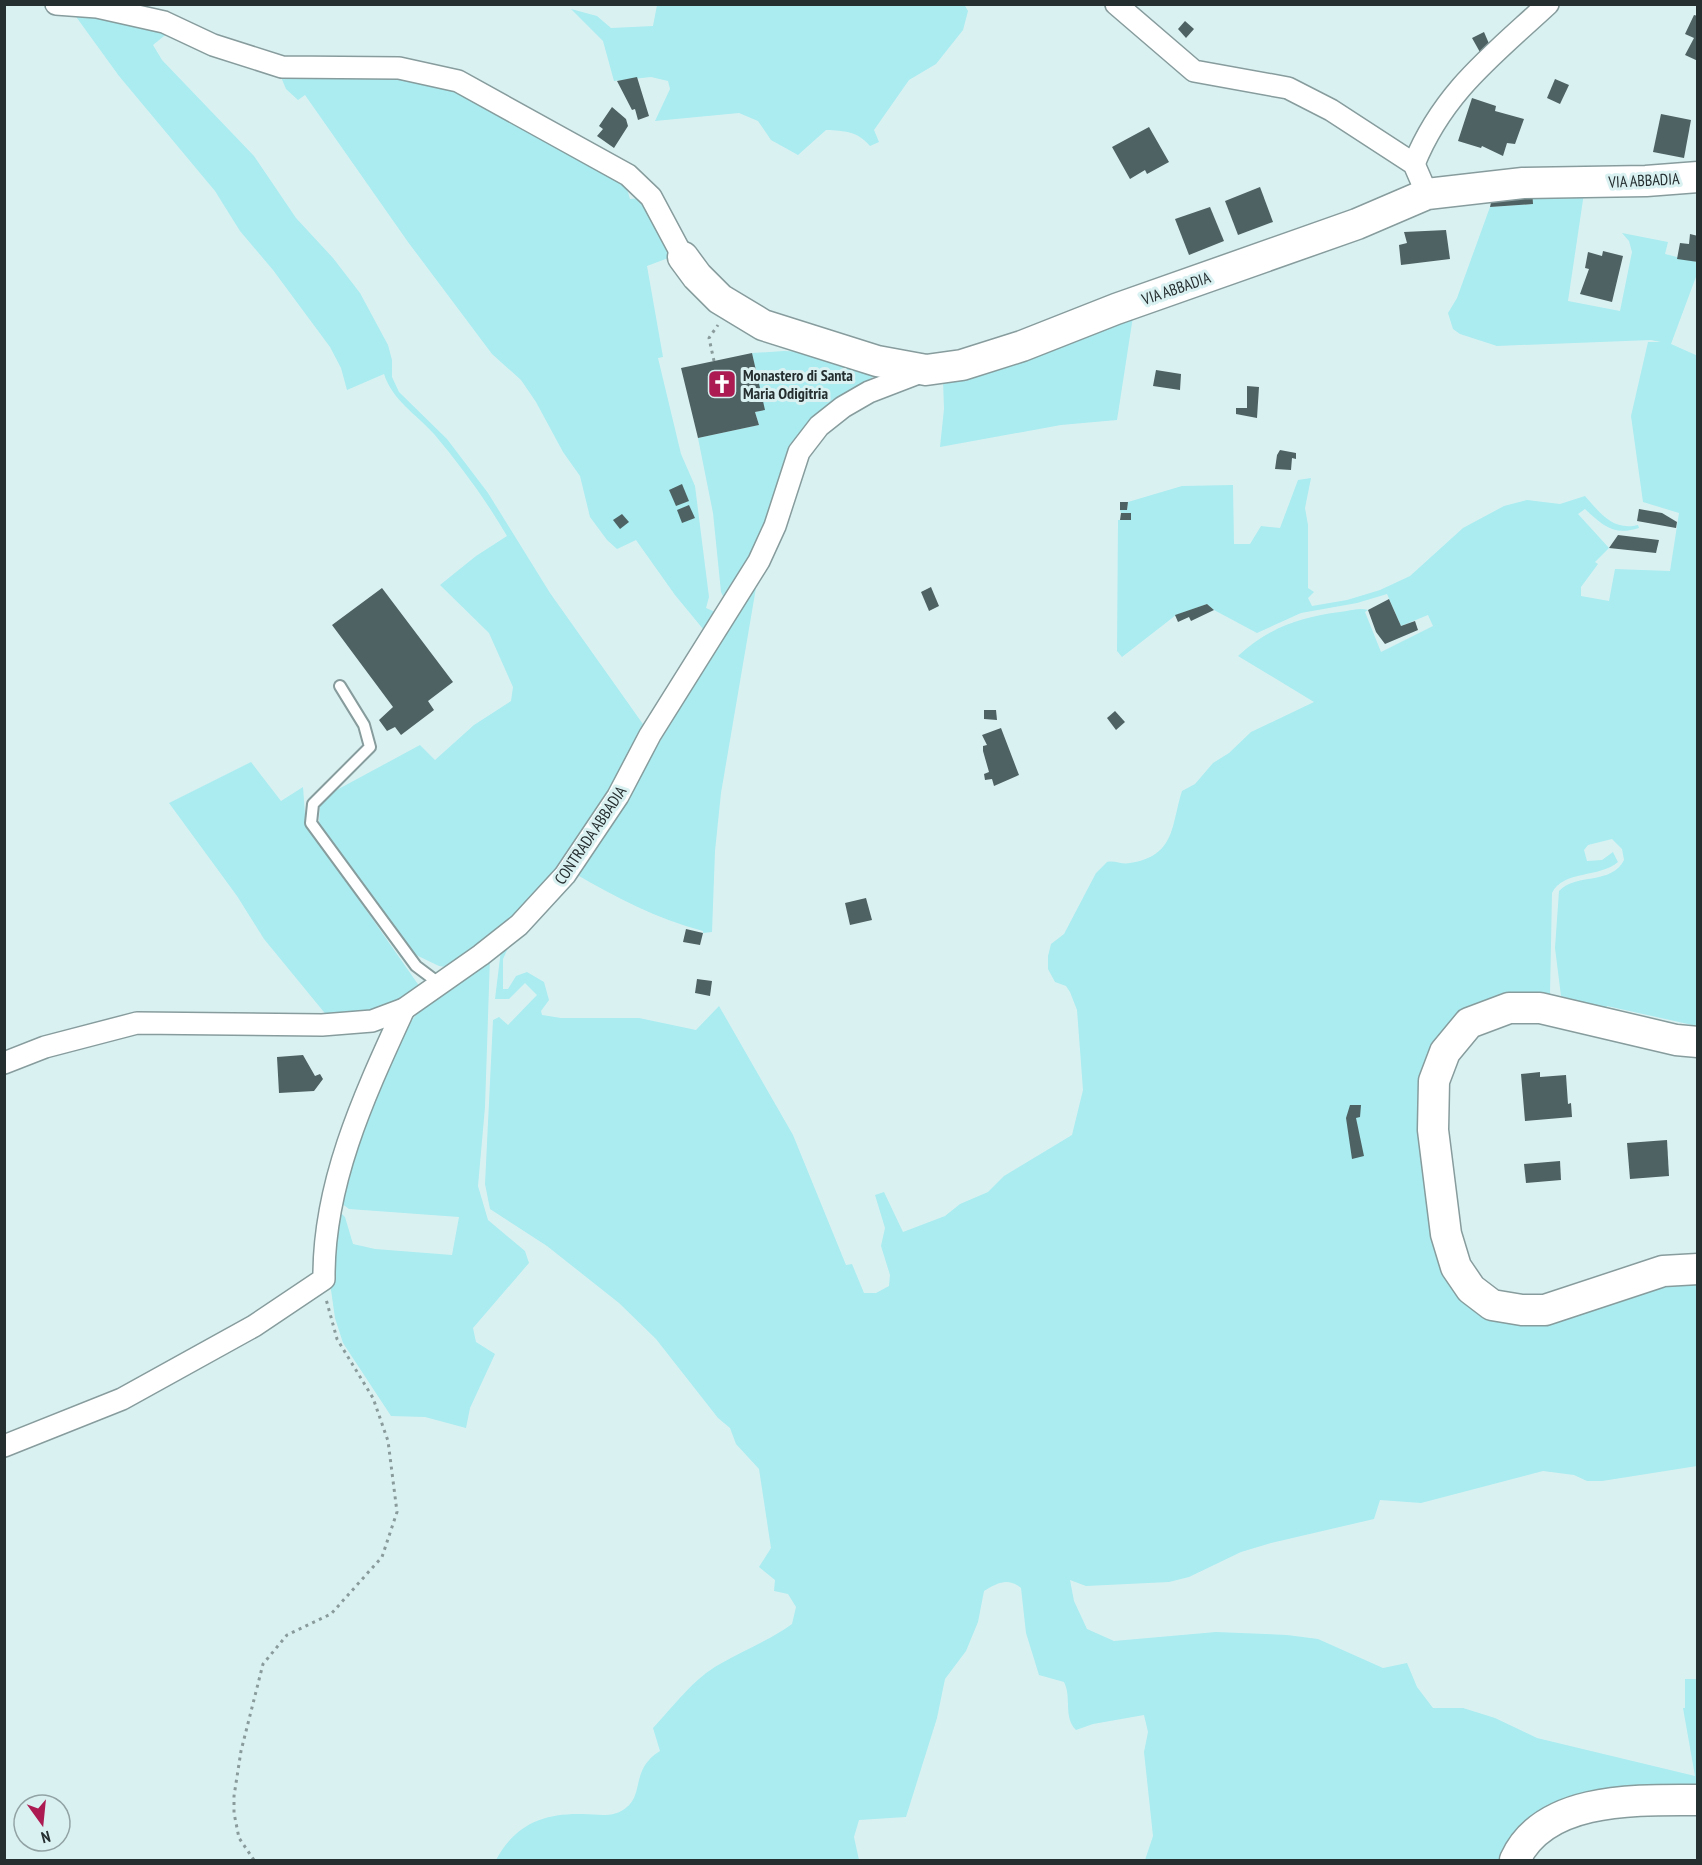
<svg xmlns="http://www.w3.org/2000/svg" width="1702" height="1865" viewBox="0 0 1702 1865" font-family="'PT Sans Narrow',sans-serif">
  <rect width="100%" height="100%" fill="#daf1f2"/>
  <g fill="#aaecf0">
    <path d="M964 4 968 11 963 30 936 64 909 80 874 130 879 142 870 146C857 131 845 131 826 130L798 155 771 140 758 121 739 113 655 121 670 89 668 81 651 77 614 81 603 41 571 9 597 16 611 28 653 26 657 5Z"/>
    <path d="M69 7 101 9 225 50 430 75 629 180 627 189 630 199 642 198 672 250 671 257 647 266 663 357 658 358 681 454 695 486 709 597 706 608 713 611 716 618 708 635 675 595 636 540 617 549 607 540 590 517 580 476 563 452 536 402 521 380 492 354 408 242 305 95 298 100 286 89 281 77 285 75 169 32 153 45 162 60 254 156 296 218 333 258 360 293 388 345 392 360V377L399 392 447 439 488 493 550 593 650 734 532 904 451 968 439 966 416 955 319 825 320 799 420 745 435 760 474 725 511 701 513 687 489 633 440 585 476 556 507 536C486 500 461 466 434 434 415 413 393 401 384 374L347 390 341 368 330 347 273 270 240 231 215 191 119 76Z"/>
    <path d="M1532 192 1584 193 1568 301 1620 311 1632 252 1629 241 1622 233 1668 242 1665 254 1697 262V274L1671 344 1698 356 1697 1026 1607 1006 1606 1009 1561 996 1555 948 1559 891C1576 873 1612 885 1624 860L1622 849 1612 839 1588 845 1584 850 1587 861 1602 860 1613 852 1618 862C1600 878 1563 870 1552 893L1550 995 1533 994 1453 1046 1435 1157 1475 1304 1627 1292 1697 1279V1466L1602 1481H1587L1574 1475 1543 1471 1421 1503 1380 1500 1374 1519 1271 1543 1241 1552 1189 1577 1169 1582 1086 1586 1070 1580 1074 1601 1087 1629 1114 1641 1216 1632 1287 1635 1318 1639 1383 1668 1407 1663 1417 1687 1433 1708H1463L1495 1718 1537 1738 1695 1776 1683 1708H1685V1679H1697V1795L1610 1797 1512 1860H1145L1153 1836 1144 1752 1148 1732 1144 1715 1093 1724 1076 1730C1063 1717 1072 1698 1064 1682L1039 1675 1026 1633 1021 1588C1008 1577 997 1583 984 1591L978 1622 966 1651 945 1679 937 1718 906 1817 859 1820 854 1837 859 1860H496C515 1825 542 1813 583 1814 596 1814 611 1818 623 1810 646 1796 629 1770 660 1751L653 1728C673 1707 694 1678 720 1664 744 1650 770 1640 792 1624L796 1607 788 1594 774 1591 775 1580 759 1567 771 1548 759 1469 736 1444 730 1428 718 1418 656 1339 619 1303 547 1246 490 1209 485 1184 493 1020 499 1017 508 1025 537 995 525 983 509 999H495L501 950 508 948 503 959V989H508L516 976 527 972 544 982 549 1000 541 1011 542 1015 561 1018H639L696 1030 719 1006 793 1135 846 1265 852 1264 864 1293H876L889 1286 890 1275 881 1246 885 1228 875 1195 884 1192 903 1232 945 1216 960 1204 988 1192 1004 1176 1072 1135 1083 1090 1077 1010 1070 992 1066 986 1055 982 1048 969V956L1051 944 1064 934 1096 873 1107 862C1115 860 1122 865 1130 863 1176 856 1171 825 1182 791L1195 784 1213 763 1229 753 1251 732 1314 702 1238 656C1268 628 1300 617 1340 612 1349 611 1359 607 1368 610L1365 612 1381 652 1433 626 1428 615 1401 626 1387 594 1357 603 1301 613 1257 633 1214 610 1207 604 1176 615 1122 657 1117 651 1118 520H1130V513H1121L1120 510H1127L1128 502 1182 486 1233 485 1234 544H1250L1261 526 1280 528 1298 480 1311 478 1305 508 1308 525V588L1314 592 1308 598 1312 606 1347 600 1380 590 1410 576 1463 528 1504 506 1527 500 1560 504 1585 496C1601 514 1613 531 1638 525L1639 528C1614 536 1603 526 1585 509L1578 514 1609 548 1595 562 1598 564 1581 587V596L1609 601 1615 569 1670 571 1679 513 1643 502 1631 416 1648 342H1661L1651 340 1497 346 1460 334 1453 329 1448 313 1457 298 1490 207 1533 204Z"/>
    <path d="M1134 310 1117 420 1061 425 940 447 944 409 943 379Z"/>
    <path d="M784 351 809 352 876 375 827 407 790 444 792 452 758 548 724 598 721 592 713 513 698 438 759 425 755 412 764 410 752 353Z"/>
    <path d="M758 576 721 793 715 851 712 932 703 933V931C657 919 615 897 574 873L633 787Z"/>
    <path d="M251 762 281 801 303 787 305 814 309 828 422 990C394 1005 361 1022 328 1017L264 939 237 896 169 803Z"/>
    <path d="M490 957 485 1107 478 1186 488 1220 525 1251 529 1263 473 1328 476 1342 495 1354 470 1408 466 1428 425 1417 391 1416 343 1343 335 1318 329 1276 339 1211 345 1217 353 1244 375 1249 452 1255 459 1217 349 1209 341 1203C355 1151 386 1043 424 1006 443 988 469 973 490 957Z"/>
  </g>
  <g fill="#4e6263">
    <path d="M1694 15 1698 16V61L1685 55 1694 38 1685 34Z"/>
    <path d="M1185 21 1194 29 1186 38 1178 29Z"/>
    <path d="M1484 32 1490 46 1481 54 1472 38Z"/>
    <path d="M637 77 649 116 638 120 635 109 632 110 617 81Z"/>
    <path d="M1555 79 1569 85 1560 104 1547 98Z"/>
    <path d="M1472 98 1496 106 1495 111 1524 119 1515 144 1507 143 1503 156 1482 146 1481 148 1458 141Z"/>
    <path d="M612 107 626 119 628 126 614 148 597 136 603 129 599 126Z"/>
    <path d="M1661 114 1691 120 1684 158 1653 152Z"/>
    <path d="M1149 127 1169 162 1147 174 1145 170 1130 179 1112 147Z"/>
    <path d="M1532 186 1533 204 1490 207 1494 190Z"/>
    <path d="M1260 187 1273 222 1238 235 1225 201Z"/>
    <path d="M1210 207 1224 241 1189 255 1175 219Z"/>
    <path d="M1446 230 1450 259 1401 265 1399 245 1407 243 1404 232Z"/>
    <path d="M1690 234 1698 236V262L1677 259 1680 243 1689 244Z"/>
    <path d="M1603 251 1623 256 1612 302 1580 294 1589 269 1585 268 1588 252 1602 256Z"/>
    <path d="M752 353 765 410 755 412 759 425 698 438 681 368Z"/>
    <path d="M1156 370 1181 374 1180 390 1153 386Z"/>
    <path d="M1247 386 1259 387 1257 418 1236 414V408H1247Z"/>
    <path d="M1280 450 1296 453V459L1292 458 1291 470 1275 469 1277 455Z"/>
    <path d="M682 484 689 501 676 506 669 490Z"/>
    <path d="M1120 502H1128L1127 510H1120Z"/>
    <path d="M689 505 695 518 682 523 677 510Z"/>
    <path d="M1639 509 1662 513 1677 522 1676 528 1637 521Z"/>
    <path d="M1121 513H1131V520H1120Z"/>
    <path d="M622 514 629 522 620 529 613 520Z"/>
    <path d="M1618 535 1659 540 1656 553 1609 548Z"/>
    <path d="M931 587 939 606 929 611 921 592Z"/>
    <path d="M382 588 453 682 428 701 434 710 401 735 395 727 387 731 379 720 393 707 332 625Z"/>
    <path d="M1389 599 1401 626 1415 621 1418 630 1385 644 1376 632 1368 610Z"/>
    <path d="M1207 604 1214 610 1191 621 1189 617 1178 622 1175 615Z"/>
    <path d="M984 710H996L997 720 984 719Z"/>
    <path d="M1115 711 1125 722 1116 730 1107 718Z"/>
    <path d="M1001 728 1019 775 994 786 992 779 985 780 984 774 989 772 983 751V746L987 745 982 735Z"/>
    <path d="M866 898 872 920 850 925 845 903Z"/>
    <path d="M686 929 703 933 700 945 683 942Z"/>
    <path d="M697 979 712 981 710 996 695 993Z"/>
    <path d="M303 1055 315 1076 320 1074 323 1079 314 1091 279 1093 277 1057Z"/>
    <path d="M1540 1072V1077L1566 1075 1568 1104 1571 1103 1572 1117 1525 1121 1521 1074Z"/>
    <path d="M1350 1105H1361L1360 1117 1356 1118 1364 1156 1352 1159 1346 1118Z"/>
    <path d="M1667 1140 1669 1176 1630 1179 1627 1143Z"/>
    <path d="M1560 1161 1561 1180 1526 1183 1524 1164Z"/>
  </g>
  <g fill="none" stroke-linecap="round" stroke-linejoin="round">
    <g stroke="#879c9d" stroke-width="14">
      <path id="lane" d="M340 686 364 725 370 747 313 804 311 823 416 966 440 984"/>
    </g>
    <g stroke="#879c9d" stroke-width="24">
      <g id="street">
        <path d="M56 4 97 7 164 22 213 45 282 67 399 68 458 81 628 175 651 197 683 257"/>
        <path d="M1116 4 1194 71 1288 88 1331 110 1414 164 1427 194"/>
        <path d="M1414 164C1443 92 1493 55 1548 4"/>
        <path d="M4 1063 45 1047 137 1023 322 1025 372 1021 404 1009 481 955 519 925 565 875 618 796 650 735 759 561 775 526 799 452 819 426 843 407 869 392 921 372"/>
        <path d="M4 1446 122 1399 254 1326 324 1279C323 1183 365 1094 404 1009"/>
      </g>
    </g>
    <g stroke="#879c9d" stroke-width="33">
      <g id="secondary">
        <path d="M683 257 697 276 720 299 763 325 877 361 926 370 962 365 1022 346 1116 309 1357 224 1427 194 1523 183 1646 181 1698 177"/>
        <path d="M1698 1042 1676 1040 1540 1008H1509L1469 1023 1445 1052 1434 1081 1433 1130 1446 1234 1456 1267 1471 1289 1492 1305 1522 1310H1545L1663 1271 1698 1269"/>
        <path d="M1515 1860C1544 1796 1638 1800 1698 1800"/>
      </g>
    </g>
    <g stroke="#8a9b9c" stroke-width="3" stroke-dasharray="3 4.5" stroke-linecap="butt">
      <path d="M714 361 709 338 718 325"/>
      <path d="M254 1860 239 1838 234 1813V1796L241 1751 263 1664 287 1635 331 1614 382 1557 397 1512 388 1441 373 1398 337 1339 326 1299"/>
    </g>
    <use href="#lane" stroke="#fff" stroke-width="10"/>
    <use href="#street" stroke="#fff" stroke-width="21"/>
    <use href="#secondary" stroke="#fff" stroke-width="30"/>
  </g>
  <defs>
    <g id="church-square" transform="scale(1.5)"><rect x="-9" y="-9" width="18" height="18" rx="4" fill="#ac1c52" stroke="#daf1f2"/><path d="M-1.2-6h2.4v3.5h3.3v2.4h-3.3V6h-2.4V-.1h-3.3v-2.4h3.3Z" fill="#fff"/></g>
  </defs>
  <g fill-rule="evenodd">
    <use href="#church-square" x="722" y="384"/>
  </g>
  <g text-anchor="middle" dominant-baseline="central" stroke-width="6" stroke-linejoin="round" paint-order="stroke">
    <g font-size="16" fill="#262f30" stroke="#daf1f2">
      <text transform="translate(1644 180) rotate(-3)">VIA ABBADIA</text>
      <text transform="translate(1176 288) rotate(-19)">VIA ABBADIA</text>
      <text transform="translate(590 835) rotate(-56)">CONTRADA ABBADIA</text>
    </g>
    <g font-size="16" font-weight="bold" fill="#262f30" stroke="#daf1f2" text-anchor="start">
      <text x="743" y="375">Monastero di Santa<tspan x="743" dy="18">Maria Odigitria</tspan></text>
    </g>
  </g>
  <rect width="1702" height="1865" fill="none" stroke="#262f30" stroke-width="12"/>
  <g transform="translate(42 1823) rotate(165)"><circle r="28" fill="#daf1f2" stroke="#92a3a4" stroke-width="1.5"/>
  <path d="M0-4.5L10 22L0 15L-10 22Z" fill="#ac1c52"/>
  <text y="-9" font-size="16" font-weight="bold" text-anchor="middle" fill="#262f30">N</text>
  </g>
</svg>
